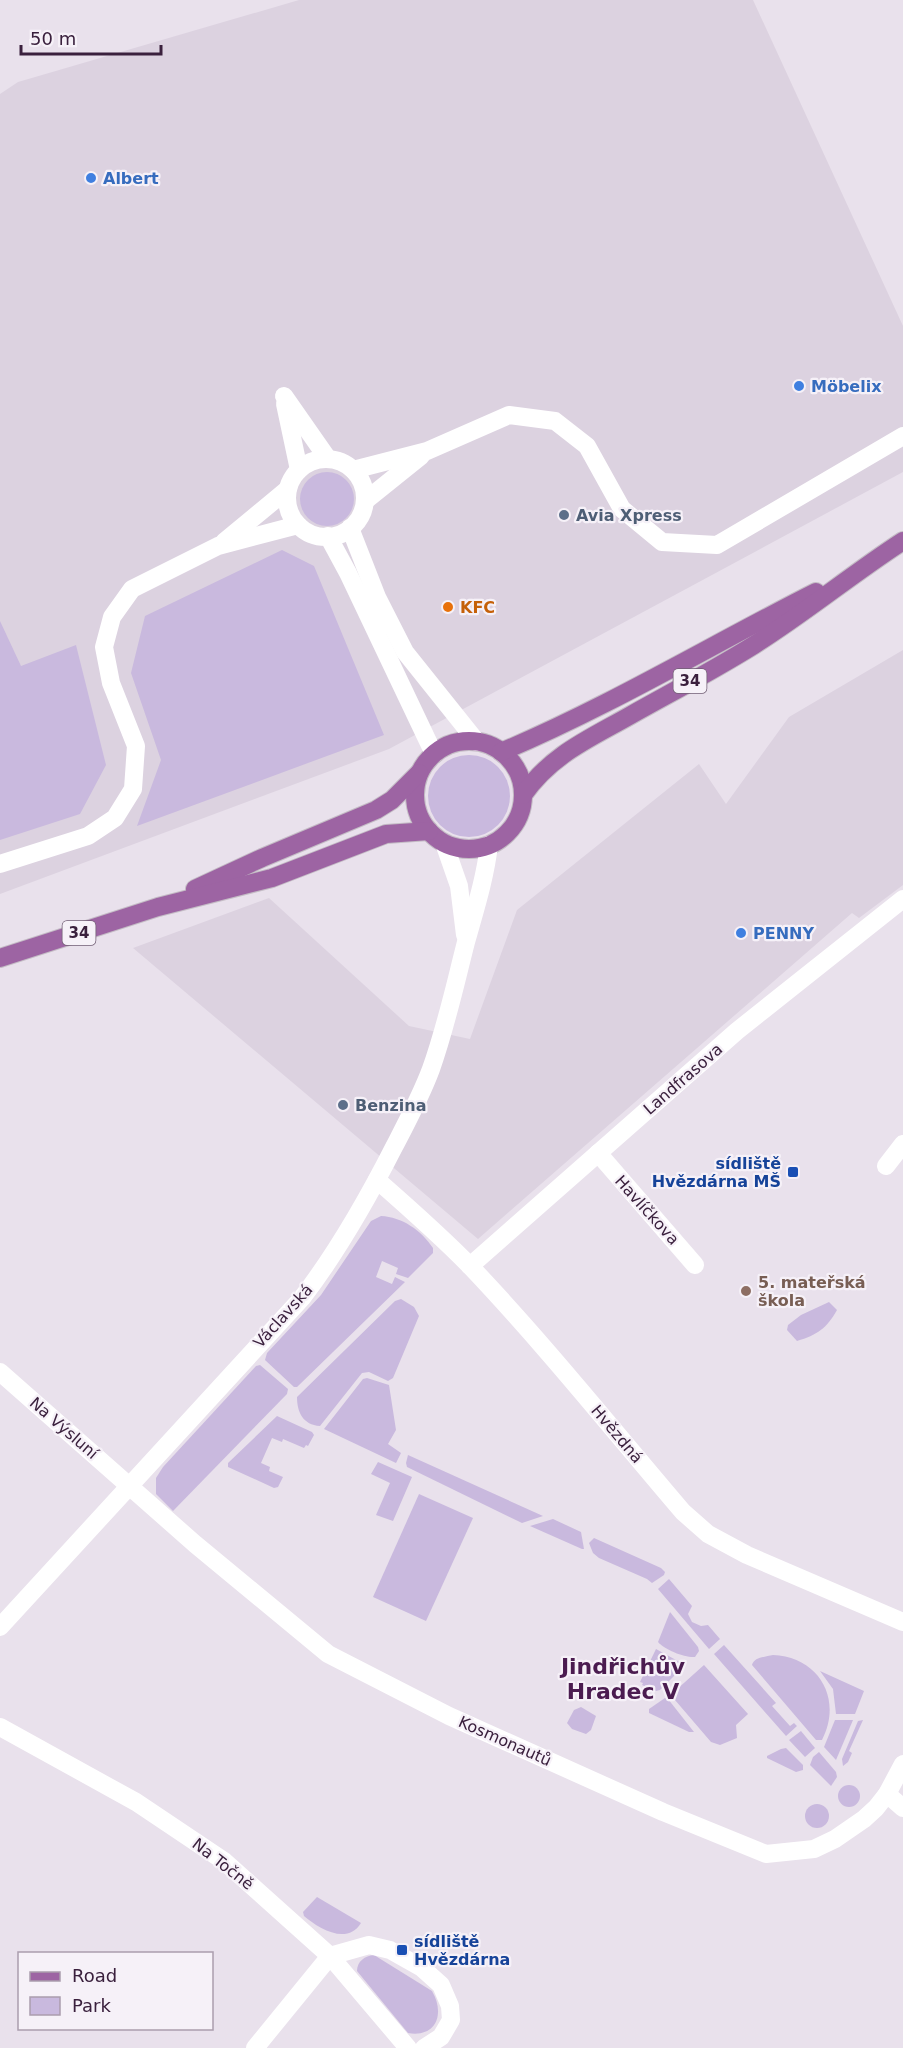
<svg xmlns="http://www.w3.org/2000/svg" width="903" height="2048" viewBox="0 0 903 2048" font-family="'DejaVu Sans',sans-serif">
  <rect width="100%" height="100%" fill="#e9e1ec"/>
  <g fill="#dcd2e0">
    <path d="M299 0H753L903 326V472L389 749 0 894V94L18 82Z"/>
    <path d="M903 650V885L859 918 852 913 478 1239 133 948 269 898 409 1026 470 1039 517 910 699 764 726 804 789 717Z"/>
  </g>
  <g fill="#c9b9de">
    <circle cx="327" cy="499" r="27"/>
    <path d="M282 550 314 566 384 735 137 826 161 760 131 673 145 616Z"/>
    <path d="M0 621 21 666 76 645 106 765 80 814 0 840Z"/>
    <circle cx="469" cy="796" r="41"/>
    <path d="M381 1216C402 1217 421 1230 433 1248V1253L408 1278 396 1274 398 1268 382 1261 376 1277 392 1284 395 1277 405 1282 297 1387H294L265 1360 267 1353 321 1295 371 1221Z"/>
    <path d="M401 1299 414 1307 419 1316 393 1378 388 1381 369 1372 362 1373 320 1426C303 1425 297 1412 297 1397L395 1301Z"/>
    <path d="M829 1302 837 1310C827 1328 817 1335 797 1341L787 1330 788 1325 801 1315Z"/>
    <path d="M260 1365 288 1389 287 1394 173 1511 156 1494V1478L163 1467 256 1366Z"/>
    <path d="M367 1378 389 1385 396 1430 388 1444 401 1453 396 1463 324 1429 363 1379Z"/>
    <path d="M277 1416 312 1432 314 1435 308 1446 306 1445 304 1448 283 1439 282 1442 272 1438 261 1463 270 1467 269 1471 283 1477 278 1487 274 1488 228 1467V1463Z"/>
    <path d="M408 1455 543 1516 522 1523 407 1467 406 1463Z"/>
    <path d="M378 1462 412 1477 393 1521 376 1515 390 1483 371 1474Z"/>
    <path d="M419 1494 473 1518 426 1621 373 1597Z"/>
    <path d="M553 1519 581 1532 584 1549H582L530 1526Z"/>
    <path d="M594 1538 661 1568 665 1572 664 1575 652 1583 647 1579 599 1558 593 1553 589 1543Z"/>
    <path d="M669 1579 692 1606 688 1614 692 1622 701 1626 708 1625 720 1639 709 1649 658 1589Z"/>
    <path d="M670 1612 698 1647 699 1651 695 1657C685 1658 665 1650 658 1642Z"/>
    <path d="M724 1645 776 1703 772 1706 790 1726 794 1723 797 1726 786 1736 714 1654Z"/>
    <path d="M656 1649 685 1665 660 1690 656 1691 642 1685 643 1683 640 1682Z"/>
    <path d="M773 1655C819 1657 843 1699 822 1740H816L752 1665C754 1657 765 1657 773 1655Z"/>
    <path d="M704 1665 748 1714 736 1725 737 1738 720 1745 711 1742 675 1700V1691Z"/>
    <path d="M820 1671 864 1691 855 1714H836L833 1689Z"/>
    <path d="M665 1698 668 1699 694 1732H689L649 1713V1709Z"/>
    <path d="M581 1707 596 1716 591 1730 586 1734 572 1729 567 1723 574 1710Z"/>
    <path d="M835 1720H853L836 1760 824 1747Z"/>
    <path d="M863 1720 849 1751 852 1753 848 1762 843 1766 842 1759 858 1721Z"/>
    <path d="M801 1731 815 1748 805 1757 789 1740Z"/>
    <path d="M786 1748 803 1765V1770L796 1772 767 1758V1756L781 1749Z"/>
    <path d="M819 1752 836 1772 837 1777 831 1786 810 1765 813 1757Z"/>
    <circle cx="849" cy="1796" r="11"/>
    <circle cx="817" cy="1816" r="12"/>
    <path d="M317 1897 361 1923C347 1946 318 1928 304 1916L303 1912Z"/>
    <path d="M374 1955 432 1991C445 2013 437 2038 408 2033L357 1971C357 1961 365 1956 374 1955Z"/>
  </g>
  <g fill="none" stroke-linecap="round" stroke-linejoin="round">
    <g stroke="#c4bcc5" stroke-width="20">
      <g id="major">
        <circle cx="469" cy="795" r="54"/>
        <path d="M501 752C610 706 711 645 816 592"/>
        <path d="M523 795C552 754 589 739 631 715 672 692 714 670 754 645 805 613 852 574 903 541"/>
        <path d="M195 889 262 858 376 810 392 800 419 773"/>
        <path d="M0 958 158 907 272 878 386 834 429 831"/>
      </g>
    </g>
    <g stroke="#fff" stroke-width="18">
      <path d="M284 396 328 459"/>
      <path d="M285 404 299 470"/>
      <circle cx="326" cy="498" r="39"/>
      <path d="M353 470 427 451 509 415 555 421 587 446 622 509 662 542 717 545 903 436"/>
      <path d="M365 501 421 456"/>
      <path d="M350 528 377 597 405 652 477 742"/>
      <path d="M328 536 348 573 434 754"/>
      <path d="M224 542 288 489"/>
      <path d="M444 843 459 886 465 935"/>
      <path d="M0 864 88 836 115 818 133 789 136 746 111 683 104 647 112 617 132 589 218 546 298 525"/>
      <path d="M598 1153 695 1265"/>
      <path d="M886 1166 903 1144"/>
      <path d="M377 1180C409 1208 441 1236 471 1267 545 1345 613 1430 683 1512L708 1534 747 1555 903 1622"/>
      <path d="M470 1266 737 1031 903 899"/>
      <path d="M0 1372 195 1544 328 1654 449 1716 663 1812 766 1854 814 1849 835 1839 864 1819 876 1808 887 1794 903 1764"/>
      <path d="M0 1627 302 1298C338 1251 367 1200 394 1147 407 1122 421 1096 431 1069 446 1027 455 985 466 942 475 910 485 879 489 845"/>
      <path d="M0 1727 136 1802 224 1861 330 1956 408 2048"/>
      <path d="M887 1794 903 1808"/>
      <path d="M255 2048 330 1956 369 1945 390 1950 422 1968 441 1985 450 2006 451 2020 441 2037 424 2048"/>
    </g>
    <use href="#major" stroke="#9d64a3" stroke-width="18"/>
  </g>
  <g fill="#3f7fe0" stroke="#f6f1f8" stroke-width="2">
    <circle cx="91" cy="178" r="6"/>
    <circle cx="799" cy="386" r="6"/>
    <circle cx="741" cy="933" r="6"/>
  </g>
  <g fill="#5c6f8a" stroke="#f6f1f8" stroke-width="2">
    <circle cx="564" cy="515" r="6"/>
    <circle cx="343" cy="1105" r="6"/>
  </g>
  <circle fill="#e8710a" stroke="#f6f1f8" stroke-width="2" cx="448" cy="607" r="6"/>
  <g fill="#1a4fb4" stroke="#f6f1f8" stroke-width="2">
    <rect x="787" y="1166" width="12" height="12" rx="3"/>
    <rect x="396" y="1944" width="12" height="12" rx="3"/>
  </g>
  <circle fill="#8d6e63" stroke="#f6f1f8" stroke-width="2" cx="746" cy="1291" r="6"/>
  <g text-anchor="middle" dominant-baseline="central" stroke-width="4.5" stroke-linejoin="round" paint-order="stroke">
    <g fill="#f6f1f8" stroke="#725f75" stroke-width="1.5">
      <rect x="673.5" y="669" width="33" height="24" rx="4.5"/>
      <rect x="62.5" y="921" width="33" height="24" rx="4.5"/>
    </g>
    <g font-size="15" font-weight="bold" fill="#3a203d">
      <text x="690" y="681">34</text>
      <text x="79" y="933">34</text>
    </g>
    <g font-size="16" font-weight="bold" fill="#366cbe" stroke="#f6f1f8" text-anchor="start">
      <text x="103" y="178">Albert</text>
      <text x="811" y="386">Möbelix</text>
      <text x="753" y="933">PENNY</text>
    </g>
    <g font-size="16" font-weight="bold" fill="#4e5e75" stroke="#f6f1f8" text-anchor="start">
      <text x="576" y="515">Avia Xpress</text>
      <text x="355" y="1105">Benzina</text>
    </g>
    <g font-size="16" font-weight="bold" fill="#c56008" stroke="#f6f1f8" text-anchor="start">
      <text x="460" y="607">KFC</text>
    </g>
    <g font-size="16" fill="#3a203d" stroke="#f6f1f8">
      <text transform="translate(683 1079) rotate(-41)">Landfrasova</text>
      <text transform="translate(647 1210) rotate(48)">Havlíčkova</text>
      <text transform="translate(283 1316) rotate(-48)">Václavská</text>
      <text transform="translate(64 1428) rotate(41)">Na Výsluní</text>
      <text transform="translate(617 1434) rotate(50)">Hvězdná</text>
      <text transform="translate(505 1741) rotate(24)">Kosmonautů</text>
      <text transform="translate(223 1864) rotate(38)">Na Točně</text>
    </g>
    <g font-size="16" font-weight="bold" fill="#164399" stroke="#f6f1f8" text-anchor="end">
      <text x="781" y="1163">sídliště<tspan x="781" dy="18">Hvězdárna MŠ</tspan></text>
      <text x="414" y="1941" text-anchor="start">sídliště<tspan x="414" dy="18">Hvězdárna</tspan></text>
    </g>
    <g font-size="16" font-weight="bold" fill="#785e54" stroke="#f6f1f8" text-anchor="start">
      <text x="758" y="1282">5. mateřská<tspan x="758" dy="18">škola</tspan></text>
    </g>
    <g font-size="22" font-weight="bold" fill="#4b1c50" stroke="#f6f1f8">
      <text x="623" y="1666">Jindřichův<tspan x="623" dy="25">Hradec V</tspan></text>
    </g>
  </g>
  <rect x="18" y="1952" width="195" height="78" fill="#f6f1f8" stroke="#ab9dad" stroke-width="1.5"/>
  <rect x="30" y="1972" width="30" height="9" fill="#9d64a3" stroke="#ab9dad" stroke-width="1.5"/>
  <text x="72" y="1982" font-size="18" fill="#3a203d">Road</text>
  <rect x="30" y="1997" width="30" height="18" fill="#c9b9de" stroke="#ab9dad" stroke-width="1.5"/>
  <text x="72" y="2012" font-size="18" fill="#3a203d">Park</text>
  <path d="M21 45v9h140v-9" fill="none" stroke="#3a203d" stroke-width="3"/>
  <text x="30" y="45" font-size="18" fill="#3a203d" stroke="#f6f1f8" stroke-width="4.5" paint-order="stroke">50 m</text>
</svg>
